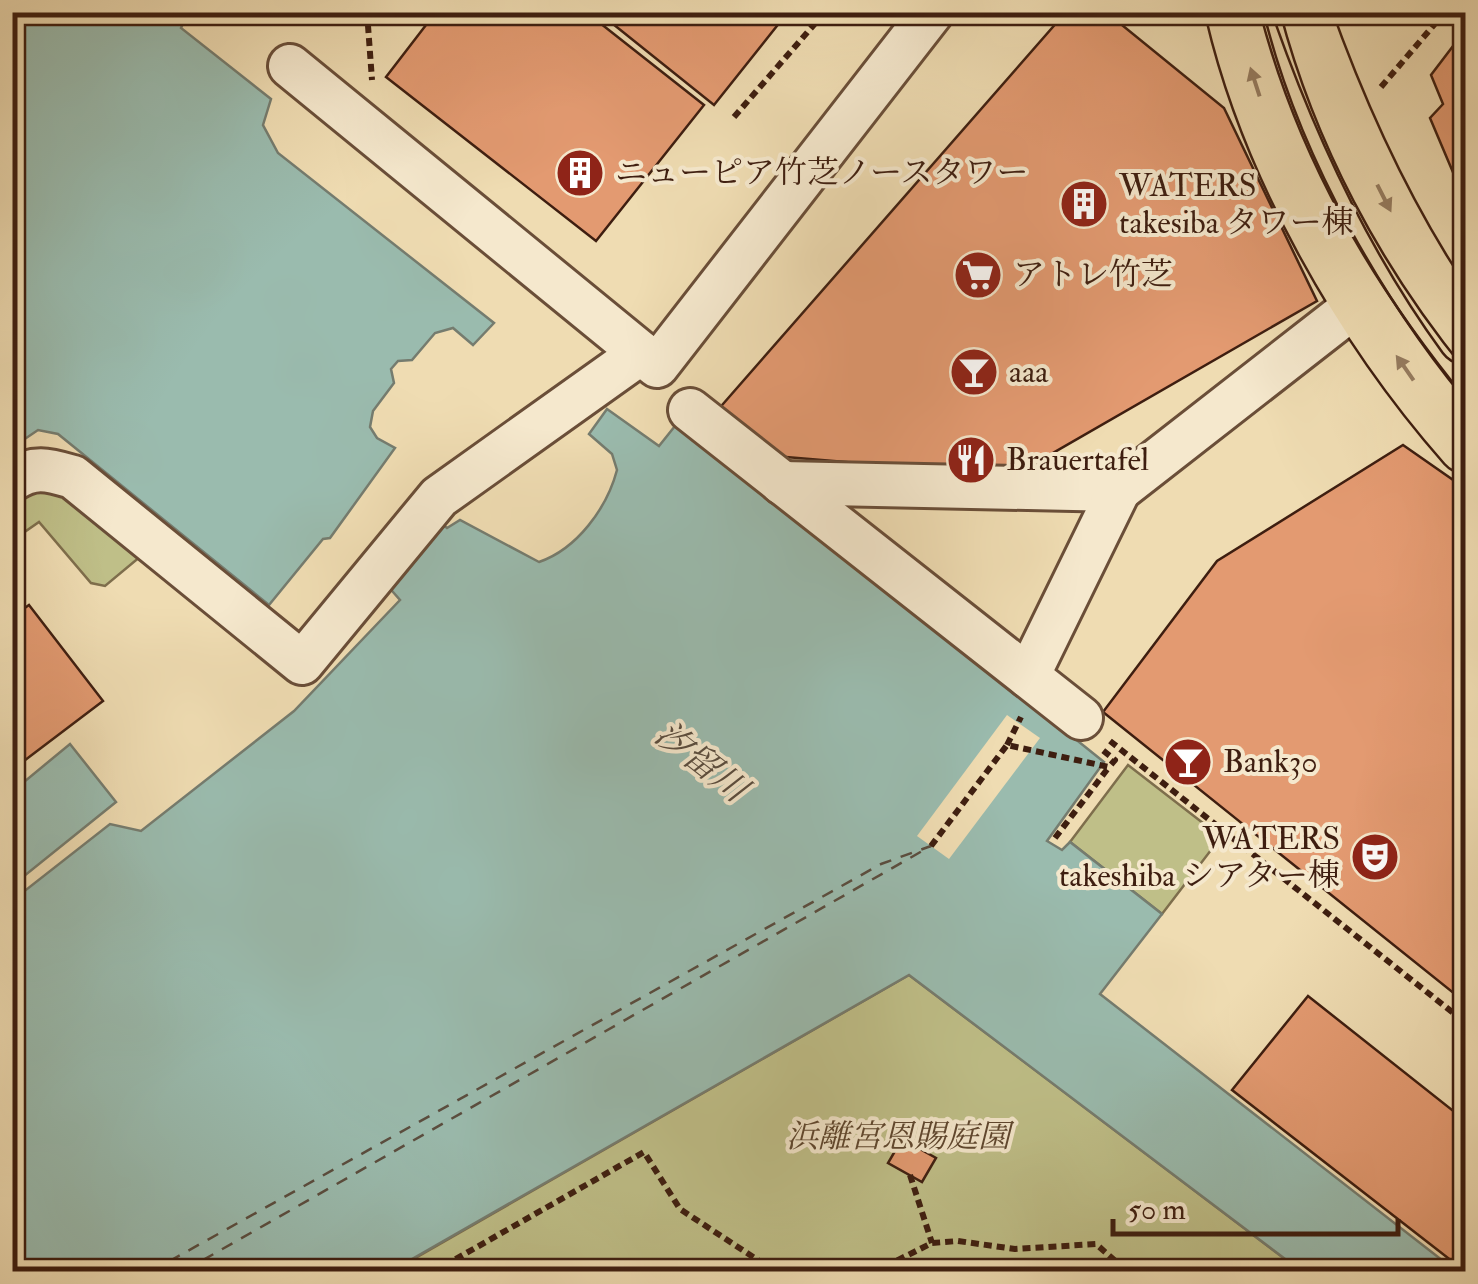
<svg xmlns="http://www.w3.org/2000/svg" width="1478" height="1284" viewBox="0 0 1478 1284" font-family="'IM FELL Double Pica','Noto Serif JP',serif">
  <rect width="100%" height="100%" fill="#efdcb2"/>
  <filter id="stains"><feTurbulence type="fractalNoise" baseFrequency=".002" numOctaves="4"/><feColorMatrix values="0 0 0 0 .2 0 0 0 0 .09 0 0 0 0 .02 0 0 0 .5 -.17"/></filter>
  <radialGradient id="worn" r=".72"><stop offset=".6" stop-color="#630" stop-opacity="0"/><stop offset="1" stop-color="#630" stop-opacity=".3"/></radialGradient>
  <g fill="#bfbf88" stroke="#7e6e4c" stroke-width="2.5">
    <path d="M58 488 141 556 105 586 91 583 39 522 13 540V502L27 491Z"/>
    <path d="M1128 765 1221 837 1162 914 1070 842Z"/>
    <path d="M909 975 1301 1271 391 1272Z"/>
  </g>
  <g fill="#9abbae" stroke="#757c6f" stroke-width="2.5">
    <path d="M13 12 188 13 181 28 271 99 263 125 278 153 494 323 473 345 453 328 435 333 412 360 398 361 391 369 394 383 373 411 370 427 377 438 395 448 330 538 323 539 269 605 58 434 38 430 13 447Z"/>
    <path d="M607 409 659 446 679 421 1104 762 1047 841 1062 850 1070 842 1162 914 1100 994 1456 1271H1301L909 975 391 1271 13 1272V900L110 824 141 831 294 711 400 600 386 584 437 520 447 528 460 520 539 562C577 549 607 508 617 470L612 454 589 434Z"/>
    <path d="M70 744 116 802 13 885V791Z"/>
  </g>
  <path fill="#efdcb2" d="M1007 715 1040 738 949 859 917 836Z"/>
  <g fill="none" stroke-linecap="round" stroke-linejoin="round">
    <path stroke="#5a4d3f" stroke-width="2.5" stroke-dasharray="12 10" stroke-linecap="butt" d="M150 1272 881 864 931 846 182 1272"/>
  </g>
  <g fill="#e39a71" stroke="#3e1e10" stroke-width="2.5">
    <path d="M436 12H586L704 105 596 241 386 77Z"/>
    <path d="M598 12H788L714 105Z"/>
    <path d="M1066 12H1106L1224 108 1317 301 1013 476 774 456 716 412Z"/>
    <path d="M1466 29V203L1430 118 1443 104 1431 75Z"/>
    <path d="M1403 445 1466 489V1003L1103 712 1217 561Z"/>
    <path d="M29 605 103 701 12 770V617Z"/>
    <path d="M1308 996 1466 1121V1272L1232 1090Z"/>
    <path d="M902 1139 936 1158 922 1182 888 1163Z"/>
  </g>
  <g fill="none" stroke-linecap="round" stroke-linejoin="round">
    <g stroke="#6a4e38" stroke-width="48">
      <g id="minor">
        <path d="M290 66 657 366 932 12"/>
        <path d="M690 410 1081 718"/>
        <path d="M12 480C34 465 49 470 73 477L302 663 439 497 641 353"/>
        <path d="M782 483 1119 490 1351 309"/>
        <path d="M1028 676 1119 490"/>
      </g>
    </g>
    <g stroke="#3e1e10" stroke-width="60">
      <g id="major">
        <path d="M1234 12C1270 166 1362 327 1466 445"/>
        <path d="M1302 12C1342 125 1395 239 1466 336"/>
      </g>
    </g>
    <g stroke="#3e1e10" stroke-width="6" stroke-dasharray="8 5" stroke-linecap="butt">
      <path d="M367 12 372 80"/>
      <path d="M1381 87 1445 12"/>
      <path d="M734 117 825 12"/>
      <path d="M1110 741 1466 1023"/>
      <path d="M1007 745 1021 717"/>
      <path d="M1055 838 1109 767"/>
      <path d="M931 846 1007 745 1109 767 1115 760 1100 748"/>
      <path d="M910 1175 932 1243"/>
      <path d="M433 1272 644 1152 680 1209 776 1272"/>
      <path d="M874 1272 932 1243 958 1241 1015 1249 1096 1244 1128 1272"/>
    </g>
    <use href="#minor" stroke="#f5e8cd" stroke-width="42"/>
    <use href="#major" stroke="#efdcb2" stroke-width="55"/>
    <g stroke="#3e1e10" stroke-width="2.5">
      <path d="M1260 12C1298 158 1371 283 1466 399"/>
      <path d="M1280 12C1315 144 1380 266 1466 371"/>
    </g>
  </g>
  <defs><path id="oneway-solid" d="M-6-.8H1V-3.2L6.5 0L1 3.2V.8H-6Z" transform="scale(2.5)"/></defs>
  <g fill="#967d61">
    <use href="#oneway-solid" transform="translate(1255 82) rotate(-108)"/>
    <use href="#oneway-solid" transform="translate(1384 198) rotate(63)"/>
    <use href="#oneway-solid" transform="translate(1405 368) rotate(-125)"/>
  </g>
  <defs>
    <g id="building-disc" transform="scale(2.5)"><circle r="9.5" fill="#8f2418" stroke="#f5e8cd"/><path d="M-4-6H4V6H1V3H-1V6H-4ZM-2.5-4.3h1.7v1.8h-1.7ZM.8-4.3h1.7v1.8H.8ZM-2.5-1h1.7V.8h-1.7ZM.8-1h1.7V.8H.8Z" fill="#fff"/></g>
    <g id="supermarket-disc" transform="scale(2.5)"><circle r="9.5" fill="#8f2418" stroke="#f5e8cd"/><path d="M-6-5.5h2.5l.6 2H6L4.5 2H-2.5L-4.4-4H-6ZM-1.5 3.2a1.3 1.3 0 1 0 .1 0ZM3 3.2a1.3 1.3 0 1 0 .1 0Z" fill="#fff"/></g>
    <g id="bar-disc" transform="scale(2.5)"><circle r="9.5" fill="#8f2418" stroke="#f5e8cd"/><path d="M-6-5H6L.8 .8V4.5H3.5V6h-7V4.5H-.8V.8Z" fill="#fff"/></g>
    <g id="restaurant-disc" transform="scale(2.5)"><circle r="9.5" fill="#8f2418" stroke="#f5e8cd"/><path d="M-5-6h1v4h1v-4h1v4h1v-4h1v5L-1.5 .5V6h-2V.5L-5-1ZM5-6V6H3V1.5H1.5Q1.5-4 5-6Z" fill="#fff"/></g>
    <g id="theatre-disc" transform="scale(2.5)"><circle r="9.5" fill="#8f2418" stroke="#f5e8cd"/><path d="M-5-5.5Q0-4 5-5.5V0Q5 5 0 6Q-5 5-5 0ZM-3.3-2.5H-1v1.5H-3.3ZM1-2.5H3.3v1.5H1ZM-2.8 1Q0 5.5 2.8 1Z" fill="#fff"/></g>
  </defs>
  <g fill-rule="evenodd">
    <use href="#building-disc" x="580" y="173"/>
    <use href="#building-disc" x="1084" y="204"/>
    <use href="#supermarket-disc" x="978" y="275"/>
    <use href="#bar-disc" x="974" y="372"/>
    <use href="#restaurant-disc" x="971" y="460"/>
    <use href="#bar-disc" x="1188" y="762"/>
    <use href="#theatre-disc" x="1375" y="857"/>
  </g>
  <g text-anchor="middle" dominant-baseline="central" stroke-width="8" stroke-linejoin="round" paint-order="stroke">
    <g font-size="32" fill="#3e1e10" stroke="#f5e8cd" text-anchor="start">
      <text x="615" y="173">ニューピア竹芝ノースタワー</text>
      <text x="1119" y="186">WATERS<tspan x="1119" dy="37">takesiba タワー棟</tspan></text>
      <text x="1013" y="275">アトレ竹芝</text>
      <text x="1009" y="372">aaa</text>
      <text x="1006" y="460">Brauertafel</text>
      <text x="1223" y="762">Bank30</text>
      <text x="1340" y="839" text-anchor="end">WATERS<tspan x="1340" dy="37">takeshiba シアター棟</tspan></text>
    </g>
    <g font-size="32" font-style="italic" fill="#5e462e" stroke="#f5e8cd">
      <text x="898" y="1137">浜離宮恩賜庭園</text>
    </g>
    <g font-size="35" font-style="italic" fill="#5a4d3f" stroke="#f5e8cd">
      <text transform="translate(701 762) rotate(38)">汐留川</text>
    </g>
  </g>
  <rect width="1478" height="1284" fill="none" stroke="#efdcb2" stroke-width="50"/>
  <rect x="15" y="15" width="1448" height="1254" fill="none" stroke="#3e1e10" stroke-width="5"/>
  <rect x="25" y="25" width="1428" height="1234" fill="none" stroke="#3e1e10" stroke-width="2.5"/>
  <path d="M1113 1219v15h285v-15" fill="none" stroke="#3e1e10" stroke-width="5"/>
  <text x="1128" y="1219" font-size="30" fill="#3e1e10" stroke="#f5e8cd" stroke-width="8" paint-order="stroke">50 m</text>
  <rect width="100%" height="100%" filter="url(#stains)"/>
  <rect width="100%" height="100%" fill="url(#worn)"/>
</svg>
